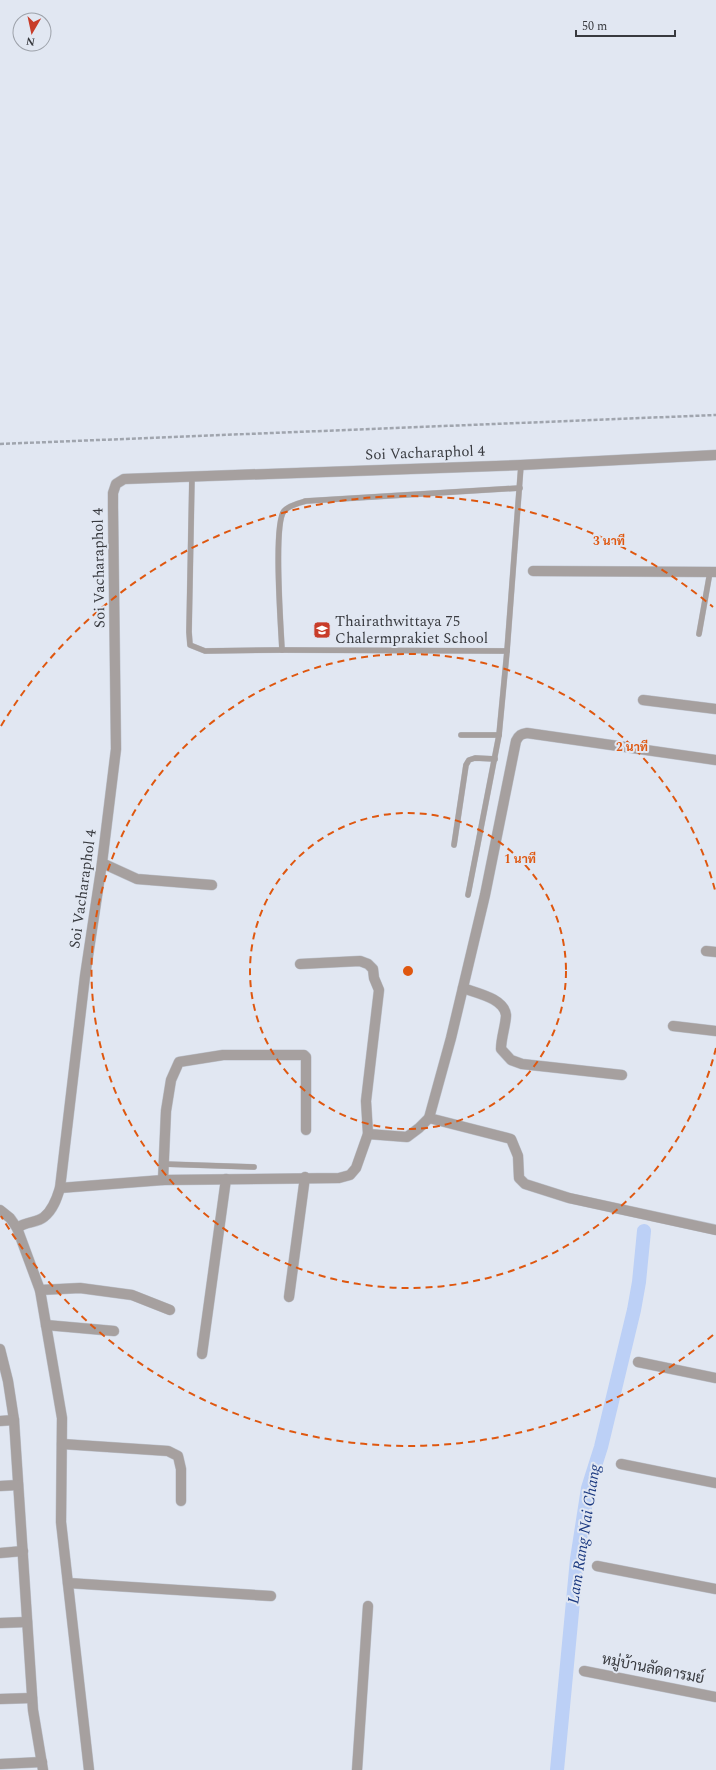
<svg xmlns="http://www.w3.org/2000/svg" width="716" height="1770" viewBox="0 0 716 1770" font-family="Spectral,Sarabun,serif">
  <rect width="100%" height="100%" fill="#e1e7f2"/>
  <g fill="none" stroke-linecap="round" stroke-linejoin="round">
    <path stroke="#bcd0f6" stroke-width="14" d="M557 1770 577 1559 588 1488 601 1447 634 1310 639 1282 644 1231"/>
    <g stroke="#bfc4ce" stroke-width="6">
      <g id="service">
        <path d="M192 476 189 632 190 645 205 651 282 650 507 651"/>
        <path d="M699 634 710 572"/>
        <path d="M282 650C281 627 273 525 284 511 289 505 299 503 306 501L520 488"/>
        <path d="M461 735H499"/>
        <path d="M454 845 466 765 469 760 475 758 495 759"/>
        <path d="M468 895 499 735 507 651 521 465"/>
        <path d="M163 1164 254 1167"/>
      </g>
    </g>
    <g stroke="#bfc4ce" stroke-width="11">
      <g id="minor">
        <path d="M533 571 716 572"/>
        <path d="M643 700 716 709"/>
        <path d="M102 863 137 879 212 885"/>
        <path d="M706 951 716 952"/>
        <path d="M463 988C476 993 504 998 506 1015 506 1024 501 1038 501 1049L511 1060 522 1064 622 1075"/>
        <path d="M673 1026 716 1031"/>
        <path d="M429 1118 511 1139 518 1156 519 1178 525 1184 569 1198 716 1230"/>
        <path d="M368 1134 407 1137 419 1128 429 1118 451 1038 485 895 516 741C519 735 521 734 527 733L716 760"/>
        <path d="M163 1180 166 1111 171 1080 179 1062 223 1055H304L306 1057V1130"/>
        <path d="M60 1188 163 1180 339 1178 350 1175 356 1168 368 1134 366 1101 379 990 374 978 373 969 368 964 360 961 300 964"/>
        <path d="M0 1210 10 1218 17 1228 40 1290 62 1418 61 1522 89 1770"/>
        <path d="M17 1228C26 1221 37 1223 44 1217 53 1210 57 1198 60 1188L85 976 102 863 116 749 113 508V493L116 484 124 479 521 465 716 455"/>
        <path d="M40 1290 80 1288 132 1295 170 1310"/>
        <path d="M289 1297 305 1177"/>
        <path d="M46 1325 114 1331"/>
        <path d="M0 1349 8 1381 14 1420 33 1710 43 1770"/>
        <path d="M202 1354 226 1179"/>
        <path d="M638 1362 716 1378"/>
        <path d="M0 1421 14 1420"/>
        <path d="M62 1444 168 1451 178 1456 181 1469V1501"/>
        <path d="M621 1464 716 1483"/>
        <path d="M0 1486 18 1485"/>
        <path d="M0 1553 23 1551"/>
        <path d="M597 1566 716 1589"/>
        <path d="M68 1583 271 1596"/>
        <path d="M0 1623 27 1622"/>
        <path d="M584 1671 716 1697"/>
        <path d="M0 1699 32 1698"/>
        <path d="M0 1764 42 1762"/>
        <path d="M357 1770 368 1606"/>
      </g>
    </g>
    <path stroke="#a0a5ae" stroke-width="2.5" stroke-dasharray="4 2" stroke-linecap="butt" d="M0 444 716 415"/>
    <use href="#service" stroke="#a6a09f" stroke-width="5.5"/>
    <use href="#minor" stroke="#a6a09f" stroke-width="10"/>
  </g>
  <g fill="none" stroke="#df570f" stroke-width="2" stroke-dasharray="7 5">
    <circle cx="408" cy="971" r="158"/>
    <path d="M716 1048A317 317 0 1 1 716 894"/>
    <path d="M713 1335A475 475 0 0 1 1 1216M1 726A475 475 0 0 1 713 607"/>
  </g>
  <defs>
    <g id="school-square" transform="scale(0.9)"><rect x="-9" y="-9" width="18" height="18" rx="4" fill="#c83c29" stroke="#e1e7f2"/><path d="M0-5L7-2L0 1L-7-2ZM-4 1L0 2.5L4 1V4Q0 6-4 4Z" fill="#fff"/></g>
  </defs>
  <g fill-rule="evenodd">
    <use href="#school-square" x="322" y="630"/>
  </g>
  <g text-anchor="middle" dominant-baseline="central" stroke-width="4" stroke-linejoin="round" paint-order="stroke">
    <g font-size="15" fill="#383a3f" stroke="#e1e7f2">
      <text transform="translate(425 453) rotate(-2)">Soi Vacharaphol 4</text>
      <text transform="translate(99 568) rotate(-91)">Soi Vacharaphol 4</text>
      <text transform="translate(83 889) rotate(-82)">Soi Vacharaphol 4</text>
      <text transform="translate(653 1669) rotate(11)">หมู่บ้านลัดดารมย์</text>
    </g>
    <g font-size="15" fill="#383a3f" stroke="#e1e7f2" text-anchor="start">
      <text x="335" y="621">Thairathwittaya 75<tspan x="335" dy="17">Chalermprakiet School</tspan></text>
    </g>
    <g font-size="16" font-style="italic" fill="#1b3980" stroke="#e1e7f2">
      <text transform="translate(584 1534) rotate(-81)">Lam Rang Nai Chang</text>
    </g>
  </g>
  <circle cx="408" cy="971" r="6" fill="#df570f" stroke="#e1e7f2" stroke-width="2"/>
  <g font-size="12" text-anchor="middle" font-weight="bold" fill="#df570f" stroke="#e1e7f2" stroke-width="4" stroke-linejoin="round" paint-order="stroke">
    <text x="609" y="545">3 นาที</text>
    <text x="632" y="751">2 นาที</text>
    <text x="520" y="863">1 นาที</text>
  </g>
  <g transform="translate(32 32) rotate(189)"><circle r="19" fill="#e1e7f2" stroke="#9da2aa"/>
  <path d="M0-3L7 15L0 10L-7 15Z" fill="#c83c29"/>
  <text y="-6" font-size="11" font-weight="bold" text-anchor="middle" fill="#383a3f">N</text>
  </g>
  <path d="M576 30v6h99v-6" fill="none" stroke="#383a3f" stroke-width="2"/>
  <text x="582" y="30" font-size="12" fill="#383a3f" stroke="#e1e7f2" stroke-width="3" paint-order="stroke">50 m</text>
</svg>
